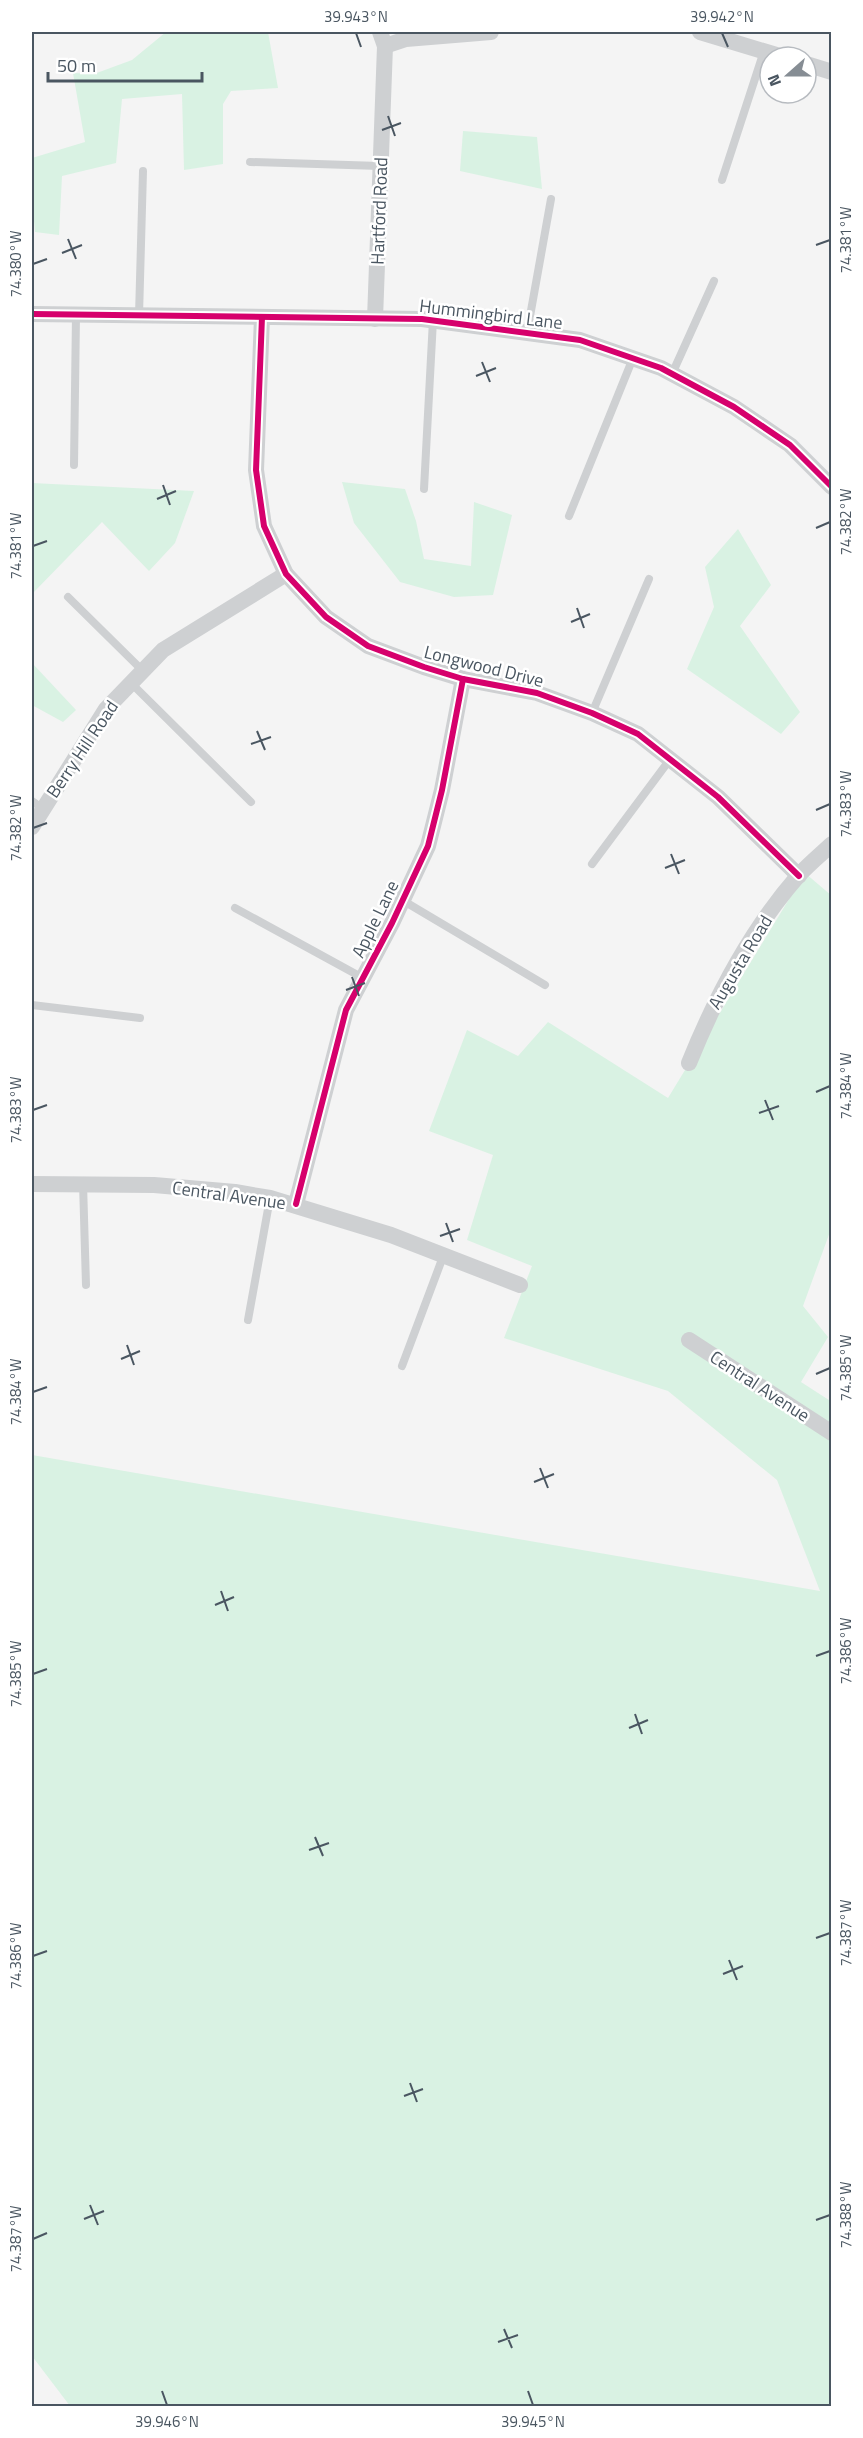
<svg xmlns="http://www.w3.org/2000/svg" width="863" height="2438" viewBox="0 0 863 2438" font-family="'Titillium Web',sans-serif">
  <rect width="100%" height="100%" fill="#f4f4f4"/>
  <g fill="#d9f2e3">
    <path d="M166 32H268L278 88 231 91 223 104V164L184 170 182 94 122 99 116 163 62 176 59 235 35 232 32 199V158L85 142 73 73 94 74 132 60Z"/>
    <path d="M463 131 537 137 542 189 460 171Z"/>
    <path d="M342 482 405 489 416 521 424 559 471 566 474 502 512 515 493 595 454 597 400 582 354 523Z"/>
    <path d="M32 483 194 491 175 543 149 571 102 522 32 594Z"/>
    <path d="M738 529 771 585 740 626 800 712 781 734 687 669 714 607 705 567Z"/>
    <path d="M32 663 76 710 63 722 32 705Z"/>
    <path d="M805 873 832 896 831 1229 803 1306 828 1337 801 1382 832 1402 831 2406H70L32 2356V1455L820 1591 777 1480 668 1391 504 1338 532 1266 467 1240 493 1155 429 1131 467 1030 518 1056 548 1022 668 1098Z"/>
  </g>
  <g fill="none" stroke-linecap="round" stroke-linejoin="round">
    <g stroke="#ced0d2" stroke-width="8">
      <path d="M250 162 380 166"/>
      <path d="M722 180 764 51"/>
      <path d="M139 316 143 171"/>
      <path d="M527 333 551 199"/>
      <path d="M672 374 714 281"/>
      <path d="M74 465 76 315"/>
      <path d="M424 489 433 320"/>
      <path d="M569 516 633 358"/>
      <path d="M68 597 143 671"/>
      <path d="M131 683 251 802"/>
      <path d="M592 713 649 579"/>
      <path d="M32 801 42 808"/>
      <path d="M592 864 671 758"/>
      <path d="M402 900 545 985"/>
      <path d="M235 908 363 978"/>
      <path d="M32 1005 140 1018"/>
      <path d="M83 1183 86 1285"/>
      <path d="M248 1320 270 1198"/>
      <path d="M402 1366 444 1254"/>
    </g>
    <g stroke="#ced0d2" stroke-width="16">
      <path d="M700 32 783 57"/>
      <path d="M385 46 406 39 491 32"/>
      <path d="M806 64 832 72"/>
      <path d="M32 314 422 319 580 340 661 368 734 407 790 445 832 487"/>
      <path d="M262 317 256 470 264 526 286 574 326 617 368 646 424 667 463 679 537 693 592 713 638 734 718 797 799 876"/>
      <path d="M375 319 385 46 380 32"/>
      <path d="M32 827 106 709 163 650 286 574"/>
      <path d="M689 1063C716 996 750 931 798 876 808 865 820 855 832 844"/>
      <path d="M32 1184 154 1185 235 1192 270 1198 391 1235 520 1285"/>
      <path d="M296 1204 346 1010 392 923 428 846 442 790 463 679"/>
      <path d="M689 1340 832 1433"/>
    </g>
    <g stroke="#fff" stroke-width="10">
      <g id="cycleway">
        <path d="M32 314 422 319 580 340 661 368 734 407 790 445 832 487"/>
        <path d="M262 317 256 470 264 526 286 574 326 617 368 646 424 667 463 679 537 693 592 713 638 734 718 797 799 876"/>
        <path d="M296 1204 346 1010 392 923 428 846 442 790 463 679"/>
      </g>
    </g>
    <use href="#cycleway" stroke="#d6006c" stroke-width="6"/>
  </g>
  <path fill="none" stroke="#4a5661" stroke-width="2" d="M356 33 361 47M722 33 728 47M388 116 395 136M382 130 401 123M68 239 76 259M816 245 830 240M62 253 82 245M33 264 47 259M482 362 490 382M476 376 496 368M163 485 170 505M157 499 176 491M816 528 830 522M33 546 47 541M577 608 584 628M571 622 590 614M257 731 265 750M251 744 271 737M816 810 830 804M33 828 47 823M671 854 679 874M665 868 685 860M352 977 359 996M346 990 365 983M816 1092 830 1086M765 1100 773 1120M33 1110 47 1105M759 1113 779 1106M446 1223 453 1242M440 1236 460 1229M127 1345 134 1365M121 1359 140 1351M816 1374 830 1368M33 1392 47 1387M540 1468 548 1488M534 1482 554 1474M221 1591 228 1611M215 1605 234 1597M816 1656 830 1651M33 1674 47 1669M635 1714 642 1734M629 1728 648 1720M315 1837 323 1856M309 1850 329 1843M816 1938 830 1933M33 1956 47 1951M729 1960 737 1980M723 1974 743 1966M410 2083 417 2102M404 2096 423 2089M90 2205 98 2225M84 2219 104 2211M816 2220 830 2215M33 2239 47 2233M504 2329 512 2348M498 2342 518 2335M162 2391 167 2405M528 2391 533 2405"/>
  <g text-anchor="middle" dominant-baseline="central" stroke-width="5" stroke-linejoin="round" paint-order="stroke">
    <g font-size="18" fill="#4a5661" stroke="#fff">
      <text transform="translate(379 211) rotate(-88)">Hartford Road</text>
      <text transform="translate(491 314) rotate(7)">Hummingbird Lane</text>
      <text transform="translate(484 666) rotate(14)">Longwood Drive</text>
      <text transform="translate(82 749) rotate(-56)">Berry Hill Road</text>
      <text transform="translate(375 919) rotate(-64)">Apple Lane</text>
      <text transform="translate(740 962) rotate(-59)">Augusta Road</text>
      <text transform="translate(229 1195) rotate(8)">Central Avenue</text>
      <text transform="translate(760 1386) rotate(33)">Central Avenue</text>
    </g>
  </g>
  <rect width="863" height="2438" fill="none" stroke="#ffffff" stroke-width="66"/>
  <g transform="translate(788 75) rotate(249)"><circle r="28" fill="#ffffff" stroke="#b7bbc0" stroke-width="1.5"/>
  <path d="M0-4.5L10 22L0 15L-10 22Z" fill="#868d94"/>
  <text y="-9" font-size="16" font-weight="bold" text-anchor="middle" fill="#4a5661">N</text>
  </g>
  <path d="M48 72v9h154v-9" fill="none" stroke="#4a5661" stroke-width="3"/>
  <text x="57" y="72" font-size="18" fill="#4a5661" stroke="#ffffff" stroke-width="4.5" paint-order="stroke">50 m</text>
  <rect x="33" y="33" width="797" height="2372" fill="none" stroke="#4a5661" stroke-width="2"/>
  <g font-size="15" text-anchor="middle" fill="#4a5661">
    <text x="356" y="22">39.943°N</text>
    <text x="722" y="22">39.942°N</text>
    <text transform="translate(846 240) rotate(-90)" y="5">74.381°W</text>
    <text transform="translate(16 264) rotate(-90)" y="5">74.380°W</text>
    <text transform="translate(846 522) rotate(-90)" y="5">74.382°W</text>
    <text transform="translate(16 546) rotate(-90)" y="5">74.381°W</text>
    <text transform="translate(846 804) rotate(-90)" y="5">74.383°W</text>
    <text transform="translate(16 828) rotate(-90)" y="5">74.382°W</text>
    <text transform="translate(846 1086) rotate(-90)" y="5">74.384°W</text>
    <text transform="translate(16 1110) rotate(-90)" y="5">74.383°W</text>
    <text transform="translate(846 1368) rotate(-90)" y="5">74.385°W</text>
    <text transform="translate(16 1392) rotate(-90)" y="5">74.384°W</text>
    <text transform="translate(846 1651) rotate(-90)" y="5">74.386°W</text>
    <text transform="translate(16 1674) rotate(-90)" y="5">74.385°W</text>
    <text transform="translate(846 1933) rotate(-90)" y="5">74.387°W</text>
    <text transform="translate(16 1956) rotate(-90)" y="5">74.386°W</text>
    <text transform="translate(846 2215) rotate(-90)" y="5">74.388°W</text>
    <text transform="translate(16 2239) rotate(-90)" y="5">74.387°W</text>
    <text x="167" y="2427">39.946°N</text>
    <text x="533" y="2427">39.945°N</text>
  </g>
</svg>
